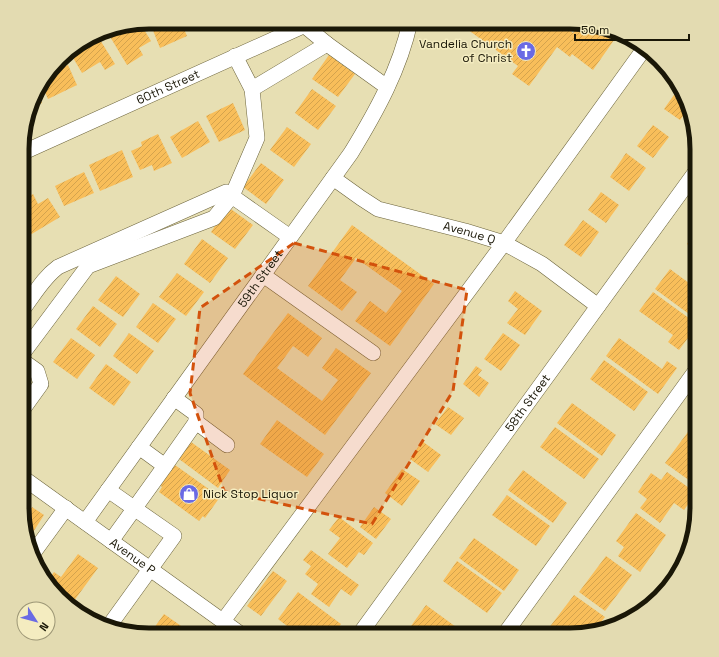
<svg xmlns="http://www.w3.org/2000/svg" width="719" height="657" viewBox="0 0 719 657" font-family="'Space Grotesk',sans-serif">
  <defs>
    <pattern id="building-hatch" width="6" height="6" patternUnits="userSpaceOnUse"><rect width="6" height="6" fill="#f8be5a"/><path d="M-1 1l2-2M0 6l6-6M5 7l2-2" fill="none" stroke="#d4a34d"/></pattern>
  </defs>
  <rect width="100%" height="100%" fill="#e7dfb3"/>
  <g fill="url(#building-hatch)">
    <path d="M166 22H181L187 36 160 48 152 28Z"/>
    <path d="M196 22H215L200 30Z"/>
    <path d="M462 22H559L573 33 581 23 619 33 593 70 572 54 570 57 557 47 529 86 512 74 518 66 460 24Z"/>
    <path d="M140 23 151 41 139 48 143 55 127 65 106 30 109 29Z"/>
    <path d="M97 35 115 64 105 70 100 62 82 73 69 51Z"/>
    <path d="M329 55 355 74 338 97 312 79Z"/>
    <path d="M68 65 77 85 48 99 41 83 49 74Z"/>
    <path d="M312 89 336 106 318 130 295 113Z"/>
    <path d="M37 91 42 103 31 108V106Z"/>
    <path d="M676 92 682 96 683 94 687 100 689 108 680 120 664 109Z"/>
    <path d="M233 103 245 130 219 142 206 116Z"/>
    <path d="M198 121 210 142 182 158 170 137Z"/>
    <path d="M653 125 669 137 653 158 637 146Z"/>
    <path d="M287 127 311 144 294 167 270 150Z"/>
    <path d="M158 134 172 163 154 171 152 165 140 170 131 151 142 146 141 142Z"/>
    <path d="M122 150 133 177 100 191 89 165Z"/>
    <path d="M626 153 646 168 629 191 610 177Z"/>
    <path d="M261 163 284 180 266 204 243 187Z"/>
    <path d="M84 172 94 193 64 206 55 186Z"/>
    <path d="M601 192 619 205 606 223 588 210Z"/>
    <path d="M33 194 38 204 48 198 60 217 25 238 24 236V199Z"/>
    <path d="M228 207 253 225 235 249 211 232Z"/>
    <path d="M583 220 599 232 581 257 564 245Z"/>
    <path d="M352 225 434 284 390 346 355 321 370 301 386 313 402 291 356 258 340 280 357 292 342 311 308 286Z"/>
    <path d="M697 230V252L687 244Z"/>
    <path d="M202 239 228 258 210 283 184 264Z"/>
    <path d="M670 269 697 289V320L655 289Z"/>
    <path d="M177 273 204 292 186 316 159 297Z"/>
    <path d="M116 276 140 294 123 317 98 300Z"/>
    <path d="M515 291 542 311 525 335 507 323 518 309 508 301Z"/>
    <path d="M653 292 697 324V326L679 350 668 342 673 335 639 311Z"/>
    <path d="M153 303 176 319 158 343 136 327Z"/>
    <path d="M93 306 117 324 100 347 76 329Z"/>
    <path d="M288 313 322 338 308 357 293 346 277 368 322 401 338 380 322 368 336 348 371 373 325 435 243 374Z"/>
    <path d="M129 333 154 351 137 374 113 356Z"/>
    <path d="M503 333 520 345 501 371 484 359Z"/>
    <path d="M71 338 95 355 77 379 53 362Z"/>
    <path d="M619 338 662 369 667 361 677 368 658 394 606 356Z"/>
    <path d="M604 360 648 392 634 411 590 379Z"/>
    <path d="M106 364 131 382 114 406 89 388Z"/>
    <path d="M476 366 482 370 478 375 489 383 479 397 463 384Z"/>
    <path d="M23 369 29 373 23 382Z"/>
    <path d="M23 383 30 388 23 398Z"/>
    <path d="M572 403 616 435 602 456 557 423Z"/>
    <path d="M448 407 464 418 451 435 435 424Z"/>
    <path d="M277 420 324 454 307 477 260 444Z"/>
    <path d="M693 425 697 428V486L665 463Z"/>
    <path d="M555 427 599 459 584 479 540 447Z"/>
    <path d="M422 441 441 455 428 472 410 459Z"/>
    <path d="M191 442 230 470 218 488 179 459Z"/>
    <path d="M175 465 220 497 205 518 203 516 199 521 159 492 162 487 160 485Z"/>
    <path d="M402 469 420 481 402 506 385 493Z"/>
    <path d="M523 470 567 503 553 523 508 490Z"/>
    <path d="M667 472 696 493 684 510 674 503 660 523 640 508 647 499 638 492 651 473 661 480Z"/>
    <path d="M507 495 550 526 536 546 492 515Z"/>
    <path d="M32 507 44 515 28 540 22 513 26 516Z"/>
    <path d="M374 507 391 519 376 539 360 527Z"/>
    <path d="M636 513 666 535 640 572 618 556 624 547 616 541Z"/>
    <path d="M339 517 373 543 364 555 359 552 347 568 328 554 340 538 329 530Z"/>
    <path d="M474 538 519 570 504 591 459 558Z"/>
    <path d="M311 550 359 585 351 596 341 589 329 607 311 594 318 584 305 574 311 566 303 560Z"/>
    <path d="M78 554 98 568 71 605 53 592 47 582 54 572 61 577Z"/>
    <path d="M606 556 632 575 605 611 579 592Z"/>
    <path d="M457 561 502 593 487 613 443 581Z"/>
    <path d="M273 571 287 581 261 616 247 606Z"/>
    <path d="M298 592 341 624 333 635H319L311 629 307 635H299L278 619Z"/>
    <path d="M574 595 605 617 594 631 578 635H547L545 633Z"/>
    <path d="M426 605 467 635H423L411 626Z"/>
    <path d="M164 614 194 635H149Z"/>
    <path d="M408 629 416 635H404Z"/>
  </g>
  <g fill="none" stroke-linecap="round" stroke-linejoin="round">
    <g stroke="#6b633b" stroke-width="16">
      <g id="minor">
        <path d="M327 44 387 87"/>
        <path d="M235 56 252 89"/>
        <path id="s1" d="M24 152 312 22"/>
        <path id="s2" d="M333 178 361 198 378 209 465 231 504 243 542 264 598 306"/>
        <path d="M263 275 373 353"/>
        <path d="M23 309C34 295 43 278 58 267L226 192 290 237"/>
        <path d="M23 353 88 266 214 218 232 196 257 138 252 89 327 44 305 26"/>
        <path d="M174 398 196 414V422"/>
        <path d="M23 409 41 384 37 371 23 361"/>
        <path d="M165 466 196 422 227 445"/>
        <path id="s3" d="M22 477 242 635"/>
        <path d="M108 490 174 536 109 626"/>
        <path id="s4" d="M85 522 351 153C376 112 400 69 410 22"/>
        <path d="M111 541 165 466 139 447"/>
        <path d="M31 556 66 508"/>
        <path d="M223 621 504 243 644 49"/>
        <path id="s5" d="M359 635 697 170"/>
        <path d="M504 635 697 369"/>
      </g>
    </g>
    <use href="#minor" stroke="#fff" stroke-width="15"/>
  </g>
  <path fill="#d3520c" fill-opacity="0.2" stroke="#d3520c" stroke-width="3" stroke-dasharray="8 5" stroke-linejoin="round" d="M294 243 467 290 453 391 372 524 224 491 190 393 200 308Z"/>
  <defs>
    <g id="church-disc" transform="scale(1)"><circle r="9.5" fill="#6a6ae4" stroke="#f4ecc0"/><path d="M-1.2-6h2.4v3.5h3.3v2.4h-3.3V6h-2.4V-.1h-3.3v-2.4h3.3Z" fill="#fff"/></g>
    <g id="shop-disc" transform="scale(1)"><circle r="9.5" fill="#6a6ae4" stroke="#f4ecc0"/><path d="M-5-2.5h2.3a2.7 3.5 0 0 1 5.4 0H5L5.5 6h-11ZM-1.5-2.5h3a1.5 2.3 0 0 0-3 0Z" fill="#fff"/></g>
  </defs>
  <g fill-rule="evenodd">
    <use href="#church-disc" x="526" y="51"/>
    <use href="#shop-disc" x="189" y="494"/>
  </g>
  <g text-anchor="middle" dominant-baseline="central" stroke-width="3" stroke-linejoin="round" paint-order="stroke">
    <g font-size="12" fill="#1a1707" stroke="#f4ecc0" text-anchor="end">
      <text x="512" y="44">Vandelia Church<tspan x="512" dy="14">of Christ</tspan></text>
      <text x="203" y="494" text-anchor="start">Nick Stop Liquor</text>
    </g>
    <g font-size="12" fill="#1a1707" stroke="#f4ecc0">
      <text stroke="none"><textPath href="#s1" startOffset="158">60th Street</textPath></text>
      <text stroke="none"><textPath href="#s2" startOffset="149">Avenue Q</textPath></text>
      <text stroke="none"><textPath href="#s4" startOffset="300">59th Street</textPath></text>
      <text stroke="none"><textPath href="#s5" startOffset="287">58th Street</textPath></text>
      <text stroke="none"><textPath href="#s3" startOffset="136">Avenue P</textPath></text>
    </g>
  </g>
  <path d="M0 0H719V657H0ZM149 29H570A120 120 0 0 1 690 149V508A120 120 0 0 1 570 628H149A120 120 0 0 1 29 508V149A120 120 0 0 1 149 29Z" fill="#e3dbb1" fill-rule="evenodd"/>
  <path fill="none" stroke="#1a1707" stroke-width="5" d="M149 29H570A120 120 0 0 1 690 149V508A120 120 0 0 1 570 628H149A120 120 0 0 1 29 508V149A120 120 0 0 1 149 29Z"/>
  <g transform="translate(36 621) rotate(126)"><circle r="19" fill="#f4ecc0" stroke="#9d9776"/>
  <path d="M0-3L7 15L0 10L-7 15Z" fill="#6a6ae4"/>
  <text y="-6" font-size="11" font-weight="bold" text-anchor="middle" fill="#1a1707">N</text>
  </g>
  <path d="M575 34v6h114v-6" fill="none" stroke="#1a1707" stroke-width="2"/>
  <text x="581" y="34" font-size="12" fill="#1a1707" stroke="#f4ecc0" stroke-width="3" paint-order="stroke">50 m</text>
</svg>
